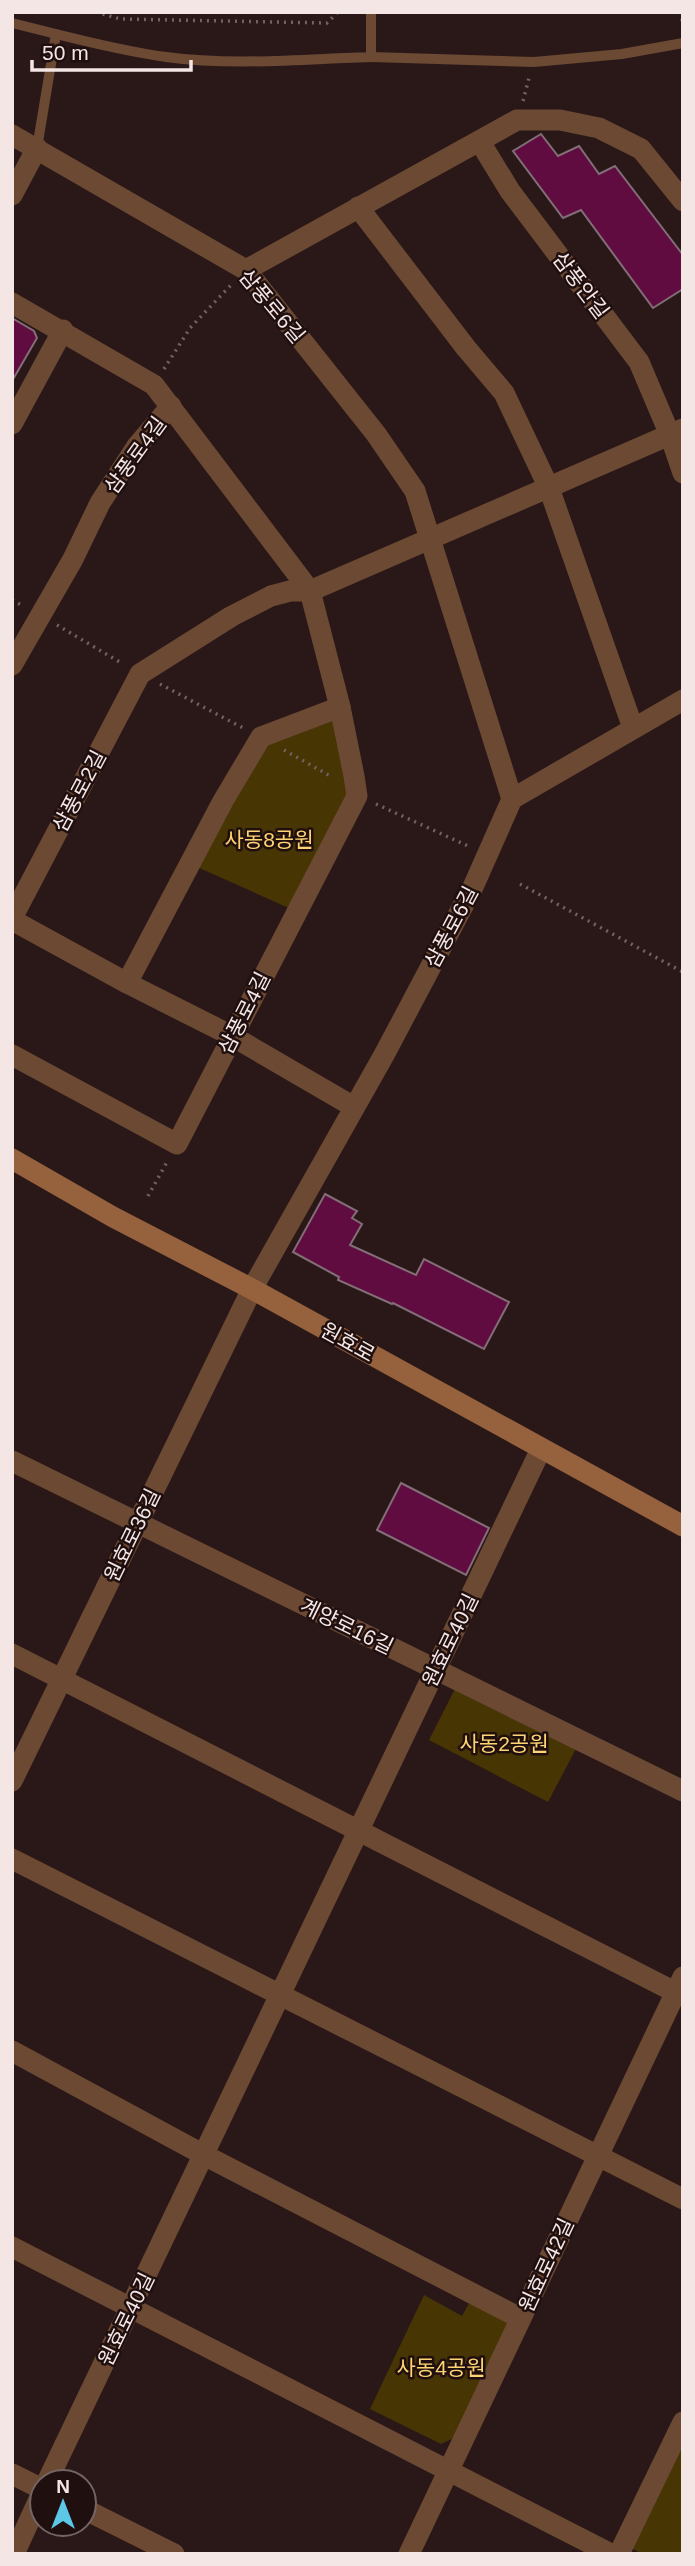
<svg xmlns="http://www.w3.org/2000/svg" width="695" height="2566" viewBox="0 0 695 2566" font-family="Arial,'Noto Sans KR',sans-serif">
  <rect width="100%" height="100%" fill="#2a1818"/>
  <g fill="#473504">
    <path d="M335 719 350 790 291 909 195 866 263 742Z"/>
    <path d="M457 1685 578 1745 548 1802 429 1740Z"/>
    <path d="M424 2295 462 2316 473 2296 517 2321 458 2436 441 2444 370 2409Z"/>
    <path d="M683 2443V2554H643L629 2547Z"/>
  </g>
  <g fill="#610c40" stroke="#826e77" stroke-width="2">
    <path d="M541 134 558 156 579 146 599 174 615 166 683 255V289L653 308 581 210 563 218 513 151Z"/>
    <path d="M12 318 34 331 37 338 12 381Z"/>
    <path d="M325 1194 357 1211 352 1218 362 1224 350 1245 416 1275 424 1259 509 1302 484 1349 393 1303 392 1304 338 1280 339 1277 293 1252Z"/>
    <path d="M401 1483 489 1528 466 1575 377 1530Z"/>
  </g>
  <g fill="none" stroke-linecap="round" stroke-linejoin="round">
    <g stroke="#726262" stroke-width="3.5" stroke-dasharray="2 5" stroke-linecap="butt">
      <path d="M96 12 120 19 327 23 338 12"/>
      <path d="M681 12 683 27"/>
      <path d="M523 101 529 78"/>
      <path d="M164 369 190 328 231 285"/>
      <path d="M12 600 23 606"/>
      <path d="M57 625 123 664"/>
      <path d="M160 684 243 728"/>
      <path d="M284 750 332 777"/>
      <path d="M376 804 468 846"/>
      <path d="M520 884 683 972"/>
      <path d="M148 1196 167 1162"/>
    </g>
    <g stroke="#6b4933" stroke-width="10">
      <path d="M12 23 56 34 37 148"/>
      <path d="M56 34C92 43 129 52 166 57 233 66 304 59 371 57V12"/>
      <path d="M371 57 534 62 622 54 683 43"/>
    </g>
    <g stroke="#6b4933" stroke-width="21">
      <path d="M12 135 246 270 376 434 415 491 512 799 473 887 384 1055 252 1289 12 1781"/>
      <path d="M480 142 510 191 639 362 670 435 683 473"/>
      <path d="M12 195 37 148"/>
      <path d="M358 207 466 348 504 393 549 488 633 728"/>
      <path d="M246 270 517 120H560L599 128 641 149 683 201"/>
      <path d="M12 303 154 385 310 591 340 707 354 776 357 796 177 1144 12 1055"/>
      <path d="M12 424 63 330"/>
      <path d="M12 665 73 559 100 503 137 446 171 406"/>
      <path d="M512 799 683 700"/>
      <path d="M12 918 140 674 232 616 271 596 290 591H310L683 429"/>
      <path d="M12 920 127 983 232 1036 354 1107"/>
      <path d="M127 983 223 801 261 737 340 707"/>
      <path d="M12 1461 683 1791"/>
      <path d="M12 1654 675 1992"/>
      <path d="M12 1859 683 2199"/>
      <path d="M12 2051 204 2155 520 2318"/>
      <path d="M12 2247 611 2554"/>
      <path d="M12 2474 42 2489"/>
      <path d="M47 2482 541 1449"/>
      <path d="M84 2509 174 2554"/>
      <path d="M14 2554 42 2493"/>
      <path d="M409 2554 683 1977"/>
      <path d="M619 2554 683 2422"/>
    </g>
    <path stroke="#96613d" stroke-width="21" d="M12 1159 113 1217 252 1289 683 1526"/>
  </g>
  <g text-anchor="middle" dominant-baseline="central" stroke-width="5" stroke-linejoin="round" paint-order="stroke">
    <g font-size="21" fill="#f3e6e5" stroke="#200f0f">
      <text transform="translate(581 285) rotate(53)">삼풍안길</text>
      <text transform="translate(272 306) rotate(50)">삼풍로6길</text>
      <text transform="translate(135 455) rotate(-54)">삼풍로4길</text>
      <text transform="translate(79 791) rotate(-62)">삼풍로2길</text>
      <text transform="translate(451 927) rotate(-62)">삼풍로6길</text>
      <text transform="translate(244 1013) rotate(-63)">삼풍로4길</text>
      <text transform="translate(348 1342) rotate(29)">원효로</text>
      <text transform="translate(132 1535) rotate(-64)">원효로36길</text>
      <text transform="translate(347 1626) rotate(26)">계양로16길</text>
      <text transform="translate(450 1640) rotate(-64)">원효로40길</text>
      <text transform="translate(546 2265) rotate(-65)">원효로42길</text>
      <text transform="translate(126 2319) rotate(-64)">원효로40길</text>
    </g>
    <g font-size="21" fill="#ffd573" stroke="#200f0f">
      <text x="269" y="839">사동8공원</text>
      <text x="504" y="1743">사동2공원</text>
      <text x="441" y="2367">사동4공원</text>
    </g>
  </g>
  <rect width="695" height="2566" fill="none" stroke="#f3e6e5" stroke-width="28"/>
  <g transform="translate(63 2503)"><circle r="33" fill="#200f0f" stroke="#746565" stroke-width="2"/>
  <path d="M0-5L12 26L0 18L-12 26Z" fill="#5cc7e7"/>
  <text y="-10" font-size="19" font-weight="bold" text-anchor="middle" fill="#f3e6e5">N</text>
  </g>
  <path d="M32 60v10h159v-10" fill="none" stroke="#f3e6e5" stroke-width="3.5"/>
  <text x="42" y="60" font-size="21" fill="#f3e6e5" stroke="#200f0f" stroke-width="5" paint-order="stroke">50 m</text>
</svg>
